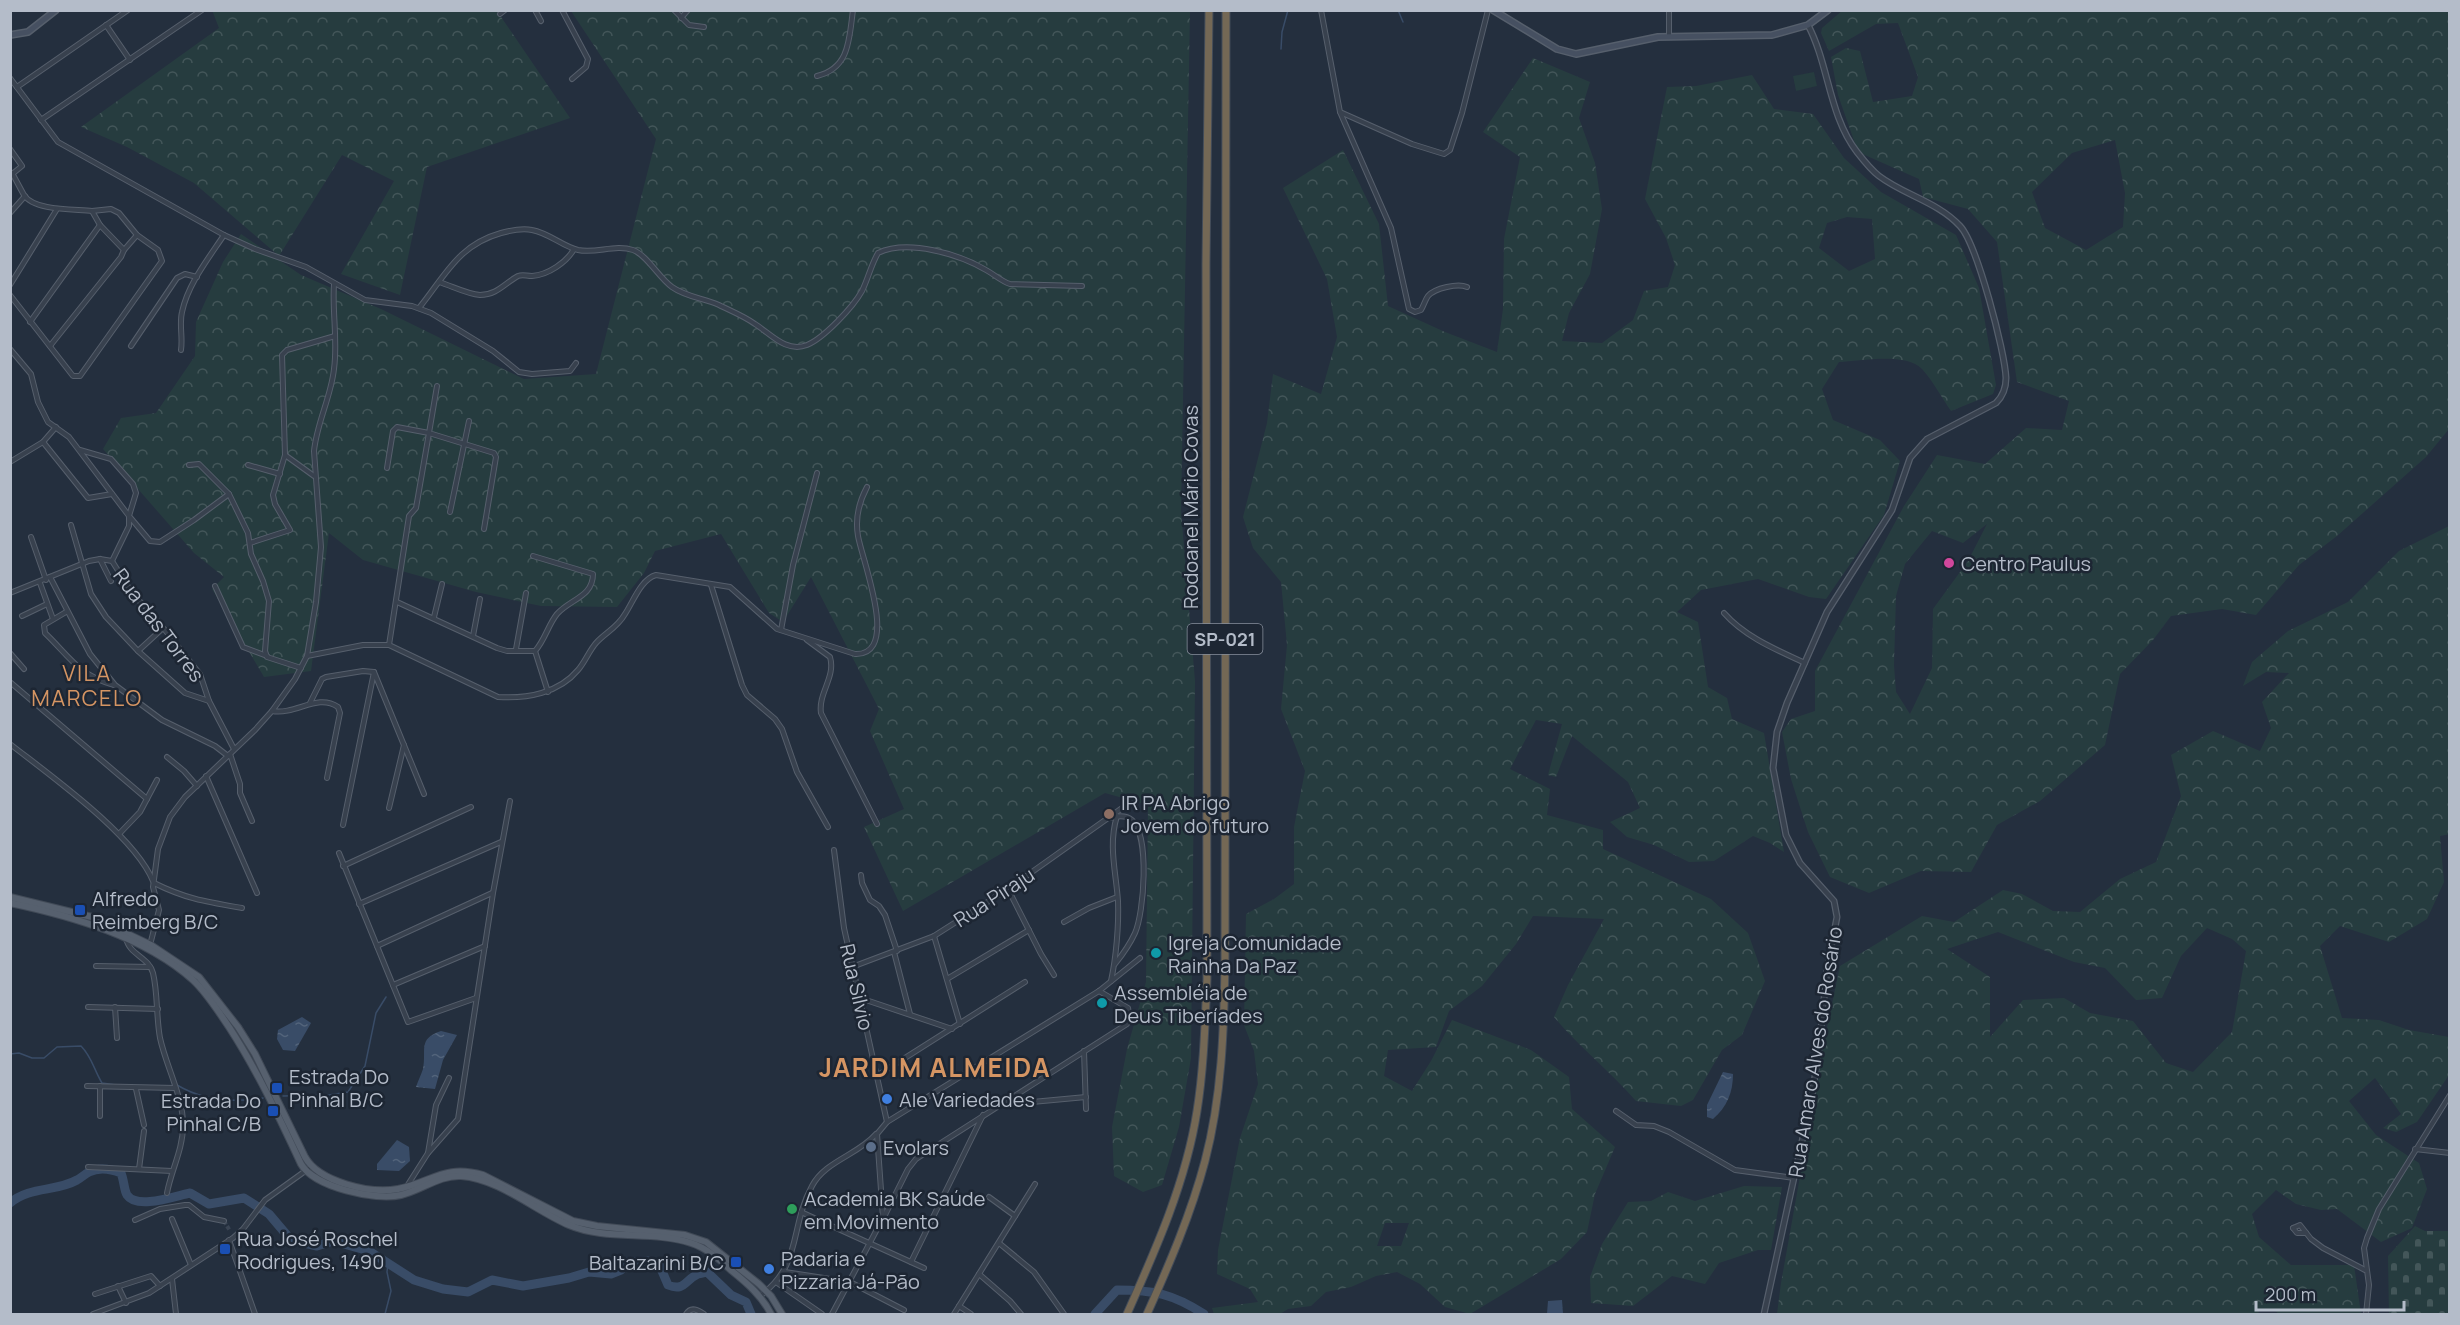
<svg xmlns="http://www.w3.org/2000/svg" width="2460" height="1325" viewBox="0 0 2460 1325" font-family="Manrope,sans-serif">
  <defs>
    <pattern id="forest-crowns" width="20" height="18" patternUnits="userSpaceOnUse" patternTransform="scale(1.5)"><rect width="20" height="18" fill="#263c3f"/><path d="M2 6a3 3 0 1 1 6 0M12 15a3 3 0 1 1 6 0" fill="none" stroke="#435659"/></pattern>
    <pattern id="cemetery-stones" width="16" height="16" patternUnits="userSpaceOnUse" patternTransform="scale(1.5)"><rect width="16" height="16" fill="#263c3f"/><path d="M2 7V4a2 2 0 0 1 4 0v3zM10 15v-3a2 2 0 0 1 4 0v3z" fill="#435659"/></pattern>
    <pattern id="water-ripples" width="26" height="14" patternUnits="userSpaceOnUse" patternTransform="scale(1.5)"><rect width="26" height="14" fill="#394c67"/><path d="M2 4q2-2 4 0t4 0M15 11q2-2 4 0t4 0" fill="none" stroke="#53647b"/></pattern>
  </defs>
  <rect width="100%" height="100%" fill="#242f3e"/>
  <path fill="#263c3f" d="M1814 72 1817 86 1796 91 1793 76Z"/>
  <g fill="url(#forest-crowns)" fill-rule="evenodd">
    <path d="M212 10 497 11 570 118 427 167 400 295 341 274 394 181 342 155 279 256 194 183 127 147 81 127 219 28Z"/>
    <path d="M1843 10 2449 11V429L2426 457 2337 536 2299 565 2256 615 2222 609 2171 616 2153 640 2120 674 2105 745 2040 801 1997 825 1971 872 1921 871 1869 893 1830 877 1808 832 1791 779 1782 732 1791 719 1815 711V671L1904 506 1937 455 1985 464 2026 428 2062 430 2069 401 2017 382 1997 242 1968 209 1923 197 1919 179 1858 152 1838 95 1831 57 1846 48 1860 51 1873 102 1912 96 1918 77 1898 23 1876 24 1829 51 1821 33 1822 28ZM2115 140 2125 193 2123 227 2086 250 2045 228 2032 192 2072 153ZM1987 524 1968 561 1933 609 1932 668 1910 714 1896 692 1894 665 1896 596 1905 564 1932 531 1963 543Z"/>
    <path d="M571 11H1190L1181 511 1195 681 1191 1058 1179 1127 1162 1185 1143 1192 1114 1176 1112 1127 1127 1049 1146 982 1148 805 1105 793 903 911 864 827 904 809 870 731 879 709 811 577 783 622 769 613 721 534 655 551 644 573 617 607 541 606 476 592 363 560 329 533 311 671 264 677 212 589 224 577 194 553 103 449 121 418 156 413 195 356 196 322 223 262 241 234 301 275 381 309 524 379 596 374 656 139Z"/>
    <path d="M1533 58 1590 82 1579 118 1595 163 1602 209 1590 274 1569 313 1562 341 1602 343 1633 320 1644 291 1668 287 1675 265 1666 238 1645 199 1667 87 1696 86 1752 75 1774 109 1813 114 1844 158 1881 192 1956 235 1979 288 1996 385 1993 394 1951 411C1942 398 1933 381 1922 369 1906 352 1860 361 1839 362L1822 389 1833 420 1880 440 1900 461 1884 515 1826 599 1809 597 1758 579 1701 590 1677 612 1698 622 1708 687 1727 698 1732 719 1764 733 1784 852 1770 843 1753 836 1714 861 1689 862 1654 845 1627 837 1610 822 1640 808 1628 782 1572 736 1556 777 1548 775 1562 724 1536 720 1510 769 1550 789 1547 815 1603 830V849L1711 899 1748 933 1765 981 1742 1035 1722 1050 1693 1100 1681 1106 1636 1101C1610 1071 1579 1047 1554 1017L1568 985 1604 919 1533 916 1516 944 1482 986 1449 1011 1436 1047 1388 1050 1384 1076 1412 1091 1431 1061 1452 1020 1531 1050 1569 1077 1572 1109 1615 1147 1595 1194 1587 1232 1561 1259 1470 1314 1445 1307 1420 1284 1397 1272 1376 1276 1351 1287 1326 1292 1311 1306 1288 1309 1280 1314H1214L1212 1308 1258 1302 1250 1289 1217 1274 1218 1250 1240 1138 1258 1084 1254 1051 1244 1025 1246 914 1274 899 1294 884V827L1305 771 1281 709 1287 645 1281 582 1253 548 1243 517 1267 423 1273 374 1321 394 1337 337 1327 279 1283 188 1343 150 1379 224 1388 306 1445 332 1497 352 1503 309 1504 239 1520 157 1483 132ZM1847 217 1872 219 1875 259 1849 271 1819 248 1827 223ZM1385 1223H1409L1401 1246H1377Z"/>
    <path d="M2449 526 2450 834 2440 836 2444 882 2427 919 2389 942 2340 926 2320 946 2342 1018 2379 1020 2409 1030 2449 1037V1075L2417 1122 2396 1132 2383 1128 2401 1114 2375 1078 2349 1101 2376 1135 2419 1163 2427 1189 2412 1228 2381 1242 2337 1209 2321 1210 2296 1204 2276 1190 2252 1214 2259 1237 2291 1265H2354L2361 1314H2279L2274 1310 2259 1311 2258 1314H1777L1781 1283 1824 1042 1840 966 1922 916 1954 922 2003 890 2022 894 2053 911 2080 912 2120 879 2156 862 2181 796 2171 755 2213 731 2260 751 2271 728 2262 702 2289 673 2266 672 2243 686 2252 662 2288 631 2348 602 2399 551ZM2207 928 2232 939 2246 951 2232 1032 2193 1072 2166 1063 2133 1021 2090 1013 2064 998 2023 1000 1990 1037V977L1947 949 1998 932 2074 962 2105 968 2136 1000 2162 998 2181 956Z"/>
    <path d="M1744 1186 1782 1187 1771 1250H1758L1719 1263 1705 1284 1672 1276 1633 1306 1591 1303 1590 1277 1602 1244 1628 1202 1651 1201 1668 1192 1695 1201Z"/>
  </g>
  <path fill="url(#cemetery-stones)" d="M2415 1226 2425 1231H2449V1314H2389L2388 1256Z"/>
  <g fill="url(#water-ripples)">
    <path d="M302 1017 311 1023 295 1051 283 1050 277 1039 278 1030Z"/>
    <path d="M441 1031 457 1035 443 1060 435 1089 416 1087C418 1081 421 1075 423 1069 427 1050 417 1039 441 1031Z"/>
    <path d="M1723 1072 1733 1074C1733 1092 1727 1107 1713 1119L1707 1117V1105Z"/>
    <path d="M397 1140 409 1147 410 1161 399 1171 377 1170V1164Z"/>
    <path d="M1562 1300 1563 1314H1547L1548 1301Z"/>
  </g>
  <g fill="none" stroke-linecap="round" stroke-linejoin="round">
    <g stroke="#394c67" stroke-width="1.5">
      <path d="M1398 10 1403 22"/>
      <path d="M1281 49 1282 32 1288 10"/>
      <path d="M10 1054 19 1053 32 1058H44L57 1047 81 1046C92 1057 94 1070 102 1083L116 1085"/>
      <path d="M177 1085C204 1101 233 1103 263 1098"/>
      <path d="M283 1096 329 1095 348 1092 365 1066 376 1013 386 997"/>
      <path d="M385 1314 391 1291 387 1272 388 1263"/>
    </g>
    <g stroke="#394c67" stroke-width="9">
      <path d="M10 1203C30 1186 56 1192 77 1180 81 1178 85 1174 89 1172 99 1167 111 1169 121 1173 124 1180 124 1190 127 1195 137 1210 175 1196 190 1193L209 1204 244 1198 269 1214 291 1240 317 1246 333 1241 369 1251 414 1280 443 1289 468 1292 492 1280 523 1286 569 1278 589 1272 611 1274 621 1270 626 1262 648 1261 659 1264 668 1285C684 1292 685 1280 698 1274 701 1273 704 1273 707 1272L731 1295 746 1302 751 1314"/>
      <path d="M1095 1314 1117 1290C1154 1290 1173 1294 1204 1314"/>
    </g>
    <path stroke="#3a4453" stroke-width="4" stroke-dasharray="4 2" stroke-linecap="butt" d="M224 1221 230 1231"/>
    <g stroke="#565f6c" stroke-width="6">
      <g id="minor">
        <path d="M535 10 541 21"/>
        <path d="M562 10 588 59 586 67 572 79"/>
        <path d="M674 10 689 25 704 27"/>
        <path d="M1321 10 1340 112 1412 144 1444 154 1450 150 1462 113 1488 10"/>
        <path d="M500 14 505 10"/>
        <path d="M681 18 688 10"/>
        <path d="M106 25 130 60"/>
        <path d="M1669 37V10"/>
        <path d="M817 76C850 68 849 39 853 10"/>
        <path d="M10 78 58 142 224 235 255 249 306 267 365 300 412 306 431 313 493 351 519 372 532 374 570 371 576 363"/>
        <path d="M17 87 128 10"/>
        <path d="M1340 112 1391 228 1409 309 1415 312 1421 310C1424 305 1425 300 1428 296 1435 288 1458 283 1467 287"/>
        <path d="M41 120 202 10"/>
        <path d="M10 149 22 166 11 175"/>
        <path d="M12 173C16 180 20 188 24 195 34 211 75 209 92 211L100 225 124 250 121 257 50 346"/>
        <path d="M10 213 25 196"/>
        <path d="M124 250 137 235"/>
        <path d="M439 282C452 286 467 294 480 295 497 295 505 283 518 276 523 274 526 276 532 276 548 275 567 262 574 249"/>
        <path d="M10 285 57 209"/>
        <path d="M10 295 73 376H80L162 261 158 250 137 235 119 213 111 209 92 211"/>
        <path d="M419 308C445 276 458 245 501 233 512 230 522 228 532 230 549 233 562 246 578 250 596 254 615 244 633 250 647 255 659 278 672 287 686 297 703 298 719 305 731 311 744 316 755 324 771 334 786 353 807 345 824 338 853 307 862 291 868 279 871 265 878 253 908 239 959 254 986 270 995 275 1001 281 1010 284L1082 286"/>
        <path d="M30 322 100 225"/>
        <path d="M131 346 177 278 185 274 197 277"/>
        <path d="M10 349 31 374 38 402 48 422 69 437 129 516V526L112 561"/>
        <path d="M181 350C183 337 179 324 182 312 188 284 208 259 224 235"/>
        <path d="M437 386 429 433 494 453 496 457 484 529"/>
        <path d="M43 442 88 498 112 494"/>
        <path d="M80 450 111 459 133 484 136 493 129 516 150 541 160 542 194 520 229 494"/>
        <path d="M10 462 43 442 56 427"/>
        <path d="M189 465 199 464 229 494 248 533 251 554 263 581 269 601 265 651 267 657 301 668"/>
        <path d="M248 465 280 474"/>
        <path d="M387 468 393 431 397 427 429 433 416 508 409 516 389 645"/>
        <path d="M314 476 285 455 282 355 287 350 335 336"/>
        <path d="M450 512 469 421"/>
        <path d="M71 525 91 594 106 617 138 651 185 693 209 701"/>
        <path d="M31 537 46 580"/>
        <path d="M250 543 290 530 275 504 273 495 285 455"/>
        <path d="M533 556 593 574C593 597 570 599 557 614 548 625 545 640 535 651"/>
        <path d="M100 559 111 581"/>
        <path d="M50 577 90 654 115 685 162 720 215 746 228 756"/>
        <path d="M40 583 53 619"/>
        <path d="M711 585 742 685 747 695 775 719 782 729 797 772 828 827"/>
        <path d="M215 586 243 647 267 656"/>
        <path d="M10 593 89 561 100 559 112 561 134 596 149 610 200 674 209 701 234 749"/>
        <path d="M397 602 497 648 507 651H535L548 692"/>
        <path d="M66 612 44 625 45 633C69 656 79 676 114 685"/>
        <path d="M1724 613C1745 637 1777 650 1805 663"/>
        <path d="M22 616 47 604"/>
        <path d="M434 617 442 584"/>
        <path d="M781 630 793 565 817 473"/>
        <path d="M473 636 480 599"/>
        <path d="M807 640 830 657C836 677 818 693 821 713L877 824"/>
        <path d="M516 649 526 593"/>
        <path d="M138 651 163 628"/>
        <path d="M10 653 24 669"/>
        <path d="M307 656 363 645H389L498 697C527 699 559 693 578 670 585 662 589 651 596 643 606 632 617 628 625 614 633 602 641 579 656 575L730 587 777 629 855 654C901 656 862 560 858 536 855 519 859 502 867 487"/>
        <path d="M10 682 147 799"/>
        <path d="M310 703 322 679 326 677 363 671 374 672"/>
        <path d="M272 711C297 715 317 693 338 707L340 713 327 778"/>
        <path d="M10 744C51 776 134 835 153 881"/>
        <path d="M230 754 240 784V793L252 821"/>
        <path d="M167 757 184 771 197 786"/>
        <path d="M206 776 257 893"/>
        <path d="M389 808 404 745"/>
        <path d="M1110 818C1117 816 1126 815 1132 820 1150 836 1144 913 1135 933 1130 944 1123 954 1115 964"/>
        <path d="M343 825 374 672 424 794"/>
        <path d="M119 834 140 812 157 780"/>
        <path d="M834 850 844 928 887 1122"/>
        <path d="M339 853 408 1022 476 998"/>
        <path d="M343 866 471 807"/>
        <path d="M861 875 862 883 870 900 879 906 885 915 897 951"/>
        <path d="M154 883C186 899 207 902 242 908"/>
        <path d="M1008 889 1041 954 1054 975"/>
        <path d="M359 904 501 842"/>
        <path d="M1064 922 1089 908 1117 897"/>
        <path d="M934 936 960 1024"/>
        <path d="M126 938C129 955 149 957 153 973 158 994 156 1016 160 1038 166 1066 184 1099 183 1126 183 1149 171 1171 167 1193"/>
        <path d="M150 945 159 910 153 887 158 849 170 817 185 797 255 730 272 711 295 679 307 656 316 602 321 547 314 451C317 422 331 397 334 369 338 340 332 312 334 284"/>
        <path d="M377 946 492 893"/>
        <path d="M894 952 910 1014"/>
        <path d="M96 966 150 967"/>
        <path d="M852 967 934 936 1008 889 1125 806"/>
        <path d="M947 979 1029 930"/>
        <path d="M1111 981C1116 958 1119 925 1118 901 1116 872 1108 845 1117 816"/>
        <path d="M393 985 485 946"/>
        <path d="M860 998 952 1029"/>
        <path d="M88 1007 158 1009"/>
        <path d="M115 1007 117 1038"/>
        <path d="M1084 1051 1086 1109"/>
        <path d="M878 1075 1025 982"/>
        <path d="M87 1086 175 1088"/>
        <path d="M136 1089 144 1125"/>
        <path d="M1001 1105 1086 1097"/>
        <path d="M1616 1111 1636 1125 1654 1126 1669 1132 1735 1170 1794 1178"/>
        <path d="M100 1116V1086"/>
        <path d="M2415 1149 2450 1153"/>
        <path d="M428 1153 458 1119 493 893 510 801"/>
        <path d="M88 1167 172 1171"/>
        <path d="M139 1169 144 1131"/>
        <path d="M407 1186 428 1153 436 1105 449 1078"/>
        <path d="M989 1197 1015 1216"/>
        <path d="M801 1212 924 1268"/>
        <path d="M884 1217 908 1169 916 1159 1127 1024 1130 1018 1128 1008 1099 991"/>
        <path d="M172 1219 191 1265"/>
        <path d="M135 1220 160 1209 185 1205H189L204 1217 224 1221"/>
        <path d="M2293 1228 2300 1225 2311 1239 2323 1248 2365 1270"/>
        <path d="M2293 1228 2297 1233H2306"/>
        <path d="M229 1240 255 1314"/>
        <path d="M999 1243 1034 1272 1064 1314"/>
        <path d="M911 1262 983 1115"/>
        <path d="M785 1272 850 1282 904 1310"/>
        <path d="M979 1274 1010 1301 1021 1314"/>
        <path d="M172 1279 176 1314"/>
        <path d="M776 1282 822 1314"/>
        <path d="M118 1286 126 1303"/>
        <path d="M95 1294 151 1276 160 1286"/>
        <path d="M760 1296C803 1264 789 1228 812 1186 825 1161 858 1155 876 1134"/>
        <path d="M959 1306 971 1314"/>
        <path d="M93 1314 149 1293 233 1238 243 1229 265 1200 308 1169"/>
        <path d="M686 1314C691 1306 698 1310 704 1314"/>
        <path d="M832 1314 883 1218 877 1134 887 1122 1099 991 1140 958"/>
        <path d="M954 1314 1035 1184"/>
        <path d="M2366 1314 2369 1285 2364 1248 2367 1238 2379 1209 2450 1095"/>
      </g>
    </g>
    <g stroke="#565f6c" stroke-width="7">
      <path id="tertiary" d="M1764 1314 1812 1096 1819 1049 1827 969 1837 917 1834 901 1800 863 1786 835 1773 768 1777 732 1787 703 1827 612 1892 510 1910 458 1927 439 1996 403C2003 396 2006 388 2006 378 2005 352 1977 244 1960 226 1938 202 1904 195 1879 176 1871 170 1864 161 1857 152 1829 116 1829 65 1808 25"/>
    </g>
    <g stroke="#565f6c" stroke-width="8">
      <g id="secondary">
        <path d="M1493 10 1557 49 1576 54 1658 37 1772 35 1808 25 1828 10"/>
        <path d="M10 35 28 32 56 10"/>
      </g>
    </g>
    <g stroke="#414a57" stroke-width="8">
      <g id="primary">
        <path d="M10 897 92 917 151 945 199 977 238 1027 255 1054 305 1157C319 1182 370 1194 398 1189 433 1182 444 1164 483 1175L573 1221 597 1226 685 1235 706 1242 759 1284 771 1296 782 1314"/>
        <path d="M10 903C72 916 145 937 193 980 207 993 218 1011 229 1027 257 1070 279 1117 301 1164 314 1187 375 1201 401 1195 422 1190 439 1175 461 1176 500 1179 534 1210 569 1225 607 1241 652 1230 691 1243 707 1248 720 1260 732 1271 748 1284 762 1296 771 1314"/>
      </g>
    </g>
    <g stroke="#434c59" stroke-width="9">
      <g id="motorway">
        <path d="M1127 1314C1156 1249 1186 1182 1197 1111 1204 1067 1205 1023 1207 979L1206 264 1209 10"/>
        <path d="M1147 1314C1169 1265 1191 1214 1205 1161 1222 1096 1224 1029 1225 962L1226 10"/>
      </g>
    </g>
    <use href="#minor" stroke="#38414e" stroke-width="4"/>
    <use href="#tertiary" stroke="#38414e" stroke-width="4.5"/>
    <use href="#secondary" stroke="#465061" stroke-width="5"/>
    <use href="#primary" stroke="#56606e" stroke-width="6"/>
    <use href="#motorway" stroke="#746855" stroke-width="7"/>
  </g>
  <circle fill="#d1479c" stroke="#1d2633" stroke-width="2" cx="1949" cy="563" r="6"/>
  <circle fill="#8d6e63" stroke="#1d2633" stroke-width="2" cx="1109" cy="814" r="6"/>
  <g fill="#1a4fb4" stroke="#1d2633" stroke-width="2">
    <rect x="74" y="904" width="12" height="12" rx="3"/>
    <rect x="271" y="1082" width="12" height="12" rx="3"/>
    <rect x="267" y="1105" width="12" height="12" rx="3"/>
    <rect x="219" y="1243" width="12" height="12" rx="3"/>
    <rect x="730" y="1256" width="12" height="12" rx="3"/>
  </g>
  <g fill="#0f9aa8" stroke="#1d2633" stroke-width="2">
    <circle cx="1156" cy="953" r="6"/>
    <circle cx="1102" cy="1003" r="6"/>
  </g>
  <g fill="#3f7fe0" stroke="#1d2633" stroke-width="2">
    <circle cx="887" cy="1099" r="6"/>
    <circle cx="769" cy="1269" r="6"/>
  </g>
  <circle fill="#5c6f8a" stroke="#1d2633" stroke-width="2" cx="871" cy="1147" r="6"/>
  <circle fill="#2e9e5b" stroke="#1d2633" stroke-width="2" cx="792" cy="1209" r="6"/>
  <g text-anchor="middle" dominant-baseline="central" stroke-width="5" stroke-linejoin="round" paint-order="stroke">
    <rect fill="#1d2633" stroke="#878f9c" stroke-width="1.5" x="1187.5" y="624" width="75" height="30" rx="4.5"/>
    <g font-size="18" font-weight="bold" fill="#b4bcc9">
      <text x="1225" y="639">SP-021</text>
    </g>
    <g font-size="20" fill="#b4bcc9" stroke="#1d2633">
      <text transform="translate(1190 507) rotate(-90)">Rodoanel Mário Covas</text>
      <text transform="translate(159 625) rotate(53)">Rua das Torres</text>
      <text transform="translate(994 897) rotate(-33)">Rua Piraju</text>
      <text transform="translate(857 987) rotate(77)">Rua Silvio</text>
      <text transform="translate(1815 1052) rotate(-81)">Rua Amaro Alves do Rosário</text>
    </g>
    <g font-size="20" fill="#b4bcc9" stroke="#1d2633" text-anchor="start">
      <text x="1961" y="563">Centro Paulus</text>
      <text x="1121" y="802">IR PA Abrigo<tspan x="1121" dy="23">Jovem do futuro</tspan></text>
      <text x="92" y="898">Alfredo<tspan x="92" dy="23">Reimberg B/C</tspan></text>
      <text x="1168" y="942">Igreja Comunidade<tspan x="1168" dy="23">Rainha Da Paz</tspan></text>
      <text x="1114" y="992">Assembléia de<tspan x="1114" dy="23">Deus Tiberíades</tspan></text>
      <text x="289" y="1076">Estrada Do<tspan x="289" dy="23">Pinhal B/C</tspan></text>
      <text x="899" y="1099">Ale Variedades</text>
      <text x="261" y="1100" text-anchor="end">Estrada Do<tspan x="261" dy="23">Pinhal C/B</tspan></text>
      <text x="883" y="1147">Evolars</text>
      <text x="804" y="1198">Academia BK Saúde<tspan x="804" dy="23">em Movimento</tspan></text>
      <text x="237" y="1238">Rua José Roschel<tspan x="237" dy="23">Rodrigues, 1490</tspan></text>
      <text x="781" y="1258">Padaria e<tspan x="781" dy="23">Pizzaria Já-Pão</tspan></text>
      <text x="724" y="1262" text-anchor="end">Baltazarini B/C</text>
    </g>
    <g font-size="22" letter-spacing="1.5" fill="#d59563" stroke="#1d2633">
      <text x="87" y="673">VILA<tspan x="87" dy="25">MARCELO</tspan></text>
    </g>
    <g font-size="26" font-weight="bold" letter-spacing="1.5" fill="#d59563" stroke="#1d2633">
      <text x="935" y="1067">JARDIM ALMEIDA</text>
    </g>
  </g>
  <rect width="2460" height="1325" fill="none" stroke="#b4bcc9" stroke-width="24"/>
  <path d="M2256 1301v9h148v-9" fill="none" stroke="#b4bcc9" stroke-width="3"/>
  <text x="2265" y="1301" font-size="18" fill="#b4bcc9" stroke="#1d2633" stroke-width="4.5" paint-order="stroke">200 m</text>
</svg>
